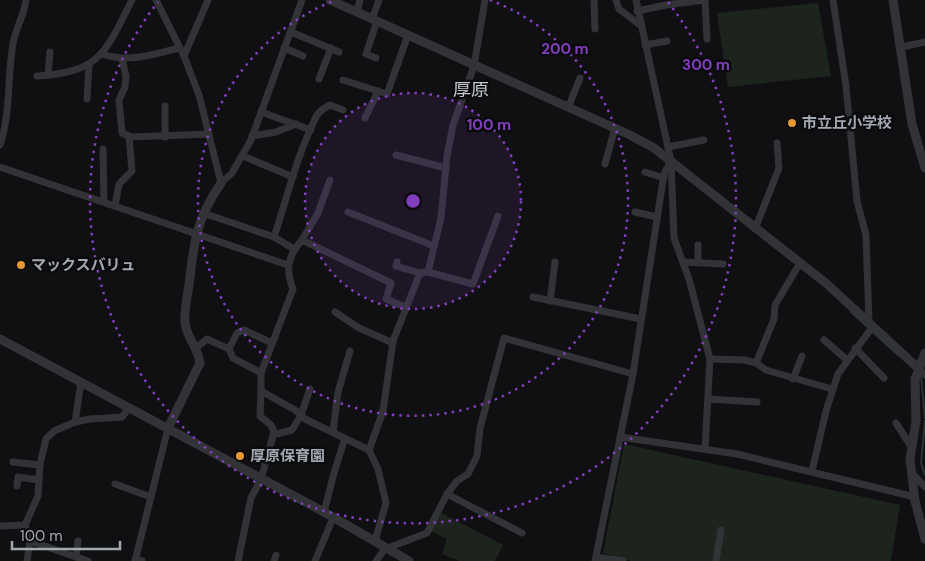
<svg xmlns="http://www.w3.org/2000/svg" width="925" height="561" viewBox="0 0 925 561" font-family="'DM Sans','Noto Sans JP',sans-serif">
  <rect width="100%" height="100%" fill="#101012"/>
  <g fill="#1d241d">
    <path d="M818 3 831 76 728 87 717 13Z"/>
    <path d="M624 444 900 505 891 561H631L603 553Z"/>
    <path d="M438 511 503 545 495 561H459L442 554 447 539 430 531Z"/>
  </g>
  <g fill="none" stroke-linecap="round" stroke-linejoin="round">
    <g stroke="#2b3439" stroke-width="2">
      <path d="M851 312 899 356"/>
      <path d="M921 376 925 418"/>
      <path d="M925 421 921 463 925 475"/>
    </g>
    <g stroke="#323336" stroke-width="7">
      <path d="M156 0 184 56 199 95 221 183 232 173 251 140 302 0"/>
      <path d="M594 0 595 29"/>
      <path d="M616 0 619 9 640 25"/>
      <path d="M636 0 671 161 674 238 689 279 710 359 705 449"/>
      <path d="M705 0 707 39"/>
      <path d="M833 0 846 86 857 201 866 235 869 322"/>
      <path d="M637 11 666 5 705 0"/>
      <path d="M357 12 360 0"/>
      <path d="M372 19 379 0"/>
      <path d="M291 32 339 52"/>
      <path d="M645 45 667 41"/>
      <path d="M902 47 925 42"/>
      <path d="M284 48 303 56"/>
      <path d="M102 54C127 63 153 55 179 48"/>
      <path d="M184 56 208 0"/>
      <path d="M376 58 366 54 377 21"/>
      <path d="M122 59 126 76 125 87 119 100 122 133 131 137 209 134"/>
      <path d="M48 75 50 52"/>
      <path d="M37 76C101 72 105 53 132 0"/>
      <path d="M319 79 331 48"/>
      <path d="M343 80 387 94 408 35"/>
      <path d="M87 99 89 64"/>
      <path d="M568 108 580 78"/>
      <path d="M261 112 311 130"/>
      <path d="M365 118 378 91"/>
      <path d="M252 136 276 132 296 124"/>
      <path d="M165 137V106"/>
      <path d="M0 145C11 112 7 78 13 44 15 29 24 16 26 0"/>
      <path d="M668 147 704 140"/>
      <path d="M103 149 104 202"/>
      <path d="M396 155 446 168"/>
      <path d="M243 156 293 177"/>
      <path d="M605 164 615 128"/>
      <path d="M0 167 288 265"/>
      <path d="M645 172 664 178"/>
      <path d="M115 206 119 184 132 171 129 136"/>
      <path d="M348 212 434 246"/>
      <path d="M635 212 657 217"/>
      <path d="M203 213 274 237"/>
      <path d="M755 229 779 168 777 143"/>
      <path d="M302 240 318 213 330 180"/>
      <path d="M294 249 274 237C287 198 297 155 316 117 319 111 324 108 330 105L343 110"/>
      <path d="M397 262 396 266 420 273"/>
      <path d="M683 262 723 264"/>
      <path d="M698 263V245"/>
      <path d="M428 272 473 284 498 216"/>
      <path d="M533 297 641 319"/>
      <path d="M550 301 555 262"/>
      <path d="M335 312 359 328 393 343"/>
      <path d="M824 340 846 359"/>
      <path d="M196 348 207 339 229 349"/>
      <path d="M855 348 884 378"/>
      <path d="M710 359 745 360 756 363 766 370 832 389"/>
      <path d="M756 363 774 319 775 305 800 263"/>
      <path d="M919 369 925 375"/>
      <path d="M261 373 233 358 229 349 237 333 244 330 272 343"/>
      <path d="M793 379 802 356"/>
      <path d="M708 399 757 402"/>
      <path d="M75 422 81 382"/>
      <path d="M896 423 912 448"/>
      <path d="M333 432 338 392 350 351"/>
      <path d="M273 435 292 430 301 415 310 389"/>
      <path d="M620 437 737 454 915 497"/>
      <path d="M369 450 305 419 295 410 261 391V373L293 289C285 269 288 256 302 240L391 283 386 299 405 307"/>
      <path d="M13 462 40 465"/>
      <path d="M812 471 826 411 838 374 873 326"/>
      <path d="M912 473 925 487"/>
      <path d="M115 484 151 497"/>
      <path d="M17 486 18 477 39 480"/>
      <path d="M447 494 522 533"/>
      <path d="M324 512 334 473 345 438"/>
      <path d="M0 526 25 525"/>
      <path d="M30 541 88 561"/>
      <path d="M375 541 386 503 378 469 369 450 383 411 393 341 420 273 428 272 441 218 447 156 453 125 474 66 485 0"/>
      <path d="M76 557 78 541"/>
      <path d="M596 557 623 561"/>
      <path d="M135 560 142 561"/>
      <path d="M27 561 30 541 25 525 38 496 40 464 46 439 54 431 75 422 90 419 122 417 129 408"/>
      <path d="M135 561 168 428"/>
      <path d="M238 561 251 498 261 479 274 432 271 425 260 416 261 391"/>
      <path d="M274 561 276 555"/>
      <path d="M315 561 333 518"/>
      <path d="M376 561 385 549 427 533 447 494 457 481 468 474 477 456 480 428 504 338 633 374"/>
      <path d="M595 561 633 374 664 174 671 161"/>
      <path d="M716 561 721 530"/>
    </g>
    <g stroke="#323336" stroke-width="9">
      <path d="M330 0 630 135 654 148 827 284 919 369"/>
      <path d="M893 0 912 124 925 168"/>
      <path d="M0 339 324 512 409 561"/>
      <path d="M925 353 915 379 916 421 910 459 915 501 925 539"/>
      <path d="M168 428 200 363C198 348 187 338 185 323 184 311 187 297 189 285 194 241 196 220 221 183"/>
    </g>
  </g>
  <circle cx="413" cy="201" r="108" fill="#813fbd" fill-opacity=".12"/>
  <g fill="none" stroke="#813fbd" stroke-width="2.5" stroke-dasharray="2.5 5">
    <circle cx="413" cy="201" r="108"/>
    <path d="M490 0A215 215 0 1 1 336 0"/>
    <path d="M668 2A323 323 0 1 1 158 2"/>
  </g>
  <g fill="#e79833" stroke="#0b0b0d" stroke-width="2">
    <circle cx="792" cy="123" r="5"/>
    <circle cx="21" cy="265" r="5"/>
    <circle cx="240" cy="456" r="5"/>
  </g>
  <g text-anchor="middle" dominant-baseline="central" stroke-width="5" stroke-linejoin="round" paint-order="stroke">
    <g font-size="15" font-weight="bold" fill="#a2a8b2" stroke="#0b0b0d" text-anchor="start">
      <text x="802" y="123">市立丘小学校</text>
      <text x="31" y="265">マックスバリュ</text>
      <text x="250" y="456">厚原保育園</text>
    </g>
    <g font-size="18" fill="#c3c7ce" stroke="#0b0b0d">
      <text x="471" y="90">厚原</text>
    </g>
  </g>
  <circle cx="413" cy="201" r="8" fill="#813fbd" stroke="#0b0b0d" stroke-width="2.5"/>
  <g font-size="15" text-anchor="middle" font-weight="bold" fill="#813fbd" stroke="#0b0b0d" stroke-width="5" stroke-linejoin="round" paint-order="stroke">
    <text x="565" y="54">200 m</text>
    <text x="706" y="70">300 m</text>
    <text x="489" y="130">100 m</text>
  </g>
  <path d="M12 541v8h108v-8" fill="none" stroke="#a2a8b2" stroke-width="2.5"/>
  <text x="20" y="541" font-size="15" fill="#a2a8b2" stroke="#0b0b0d" stroke-width="4" paint-order="stroke">100 m</text>
</svg>
